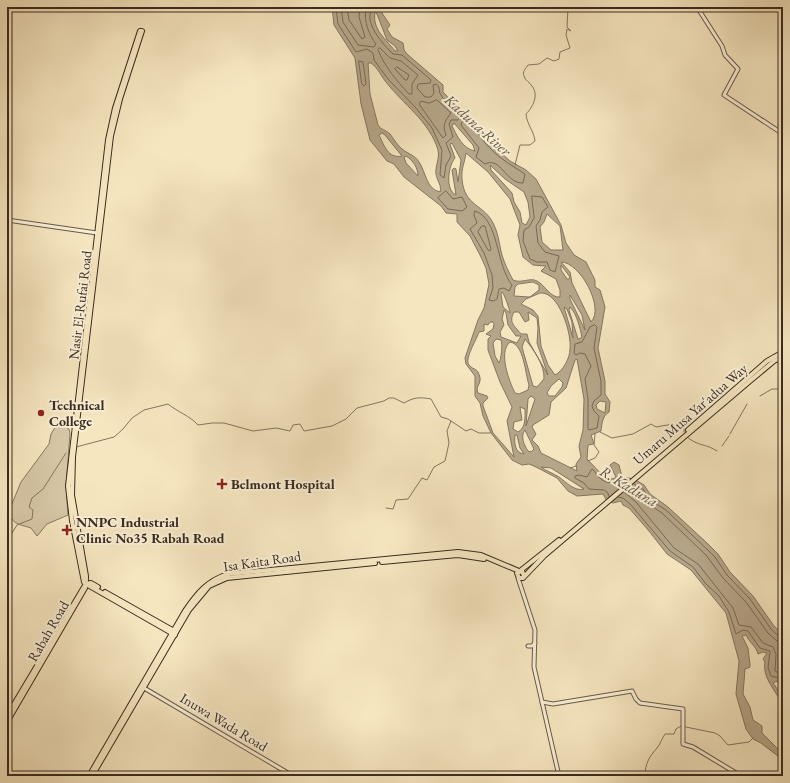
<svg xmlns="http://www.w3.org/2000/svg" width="790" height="783" viewBox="0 0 790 783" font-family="'EB Garamond',serif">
  <rect width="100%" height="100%" fill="#f6e6c0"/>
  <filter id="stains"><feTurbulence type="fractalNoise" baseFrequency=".005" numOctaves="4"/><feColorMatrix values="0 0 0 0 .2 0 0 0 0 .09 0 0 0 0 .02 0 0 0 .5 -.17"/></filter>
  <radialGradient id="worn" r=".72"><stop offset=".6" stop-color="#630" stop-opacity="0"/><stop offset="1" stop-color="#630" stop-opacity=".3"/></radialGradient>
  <path fill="#d6c6a5" stroke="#887862" d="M63 425 69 429 70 434 66 485 68 515 47 524 37 536 31 528C19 524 12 525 9 511L21 482 49 444 51 434 56 426Z"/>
  <path fill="#b6a689" stroke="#84755f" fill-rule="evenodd" d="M332 7H378L390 25 387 29 392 37 403 43 404 50 407 54 443 85V92L459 109 463 117 477 124 492 145 510 161 526 170 536 179 561 225 566 243 574 255 586 262 595 280V287L600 290 605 307 598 348 605 381V394L610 402 609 412C602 416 602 424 601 431L591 435 594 444 588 445 587 459 604 477 613 479 616 477 610 465 614 462 619 465 622 477 634 479 644 485 650 494 668 507 707 543 718 554 730 572 753 596 774 626 783 634V689L777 681 773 683 783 697V706C777 691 762 679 765 662L763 659 767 653 763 652 758 654C756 646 749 642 746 635L742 636 748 648 750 665V667L745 669 743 694 750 707 753 720 762 726V733L783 754V760L761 743 753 739 746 729 736 694 739 661 726 613 691 570 667 554 649 531 629 508 623 505 621 501 613 503 607 501 603 494 577 496 568 491 557 478 536 467 529 464 522 465 512 460 491 433 483 416 480 403 475 396V376L466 364 465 358 478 320 484 308 489 284 486 268 480 255 470 236 457 222V214L446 213 441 206 404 177 394 164 387 161 370 140 361 104 355 58 334 25ZM375 12 377 14 387 40 395 46 398 51H395C386 39 372 30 375 12ZM368 63H371C378 68 381 76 386 82 403 104 430 122 438 150 440 158 435 166 436 174 437 181 442 185 440 192 426 189 426 172 419 162 415 155 408 154 402 149 397 145 394 139 390 134 386 130 381 130 378 125L370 94ZM454 123 473 145 475 151C463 149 457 136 452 126ZM382 133 385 135 402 156C388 159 384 145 379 135ZM452 143 461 160 458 182 456 169 454 168 452 170 456 195C445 190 448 166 455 158L450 144ZM466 153 488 172 510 199 520 225 518 235 523 257 533 265 546 266 541 271 556 279 560 290V297C550 298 545 285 537 281 530 277 521 284 513 280 508 271 503 260 501 251 499 242 498 233 494 225 485 204 464 207 462 179 461 168 465 162 466 153ZM406 156C413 160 418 168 418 176L406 163 404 157ZM490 165 505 179 524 192 528 202 530 217 526 225 522 223 520 212 514 202 512 193 491 170ZM547 214 560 226 563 250H551L542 242 540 227 544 222ZM561 262C580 262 605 308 591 322L572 283 570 272ZM561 265 570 277 569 279H567L561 270ZM533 282 539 285V290L530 297 514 296 515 287 518 284ZM502 292C504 293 510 310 510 313L503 307 501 294ZM540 293C559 291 572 334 570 349 570 358 563 371 555 375L548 365 541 346 538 316 533 310 521 304 526 299ZM570 295 582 315 585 330 570 299ZM564 307 567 309 572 322 573 338ZM570 307C577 314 580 328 582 337L579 339H578L569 310ZM504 310 506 313 508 325 516 336H521L517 343 501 337 500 332 504 325 502 319ZM514 312H519L525 322 529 320 528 312 537 318 538 328 537 343 548 375 529 342 527 334H521C515 326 508 323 514 312ZM490 322H493L494 324 493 329 486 334 491 336 488 339V350L500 382 512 407 507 421 514 457 493 433 483 406V403L488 398 487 396 478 393C475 387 481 384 480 378 478 367 474 371 469 365 464 359 477 339 479 332L484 331V324L488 325ZM496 339 501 340C503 344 501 360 499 363L495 356 493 343ZM525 339C533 349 545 365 544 379L537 387 533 386 522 347ZM510 342C524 344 525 373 529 385L528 390 519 394 515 393C509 381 498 352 510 342ZM577 359 584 399 583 430 579 446 581 457 576 464 577 471 541 453 538 446 532 440 536 434 532 427 533 425 549 415 551 402 566 388 575 360ZM559 379 563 383 562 387 555 396H549L547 393 551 386ZM531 396 535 399 526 426 528 399ZM600 401 606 402 605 413 597 409 596 405ZM520 407 525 409C525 417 526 428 518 432L513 429 514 422 522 420ZM525 430 534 449 531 452 528 451C524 445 520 436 525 430ZM515 435H517L520 448 524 454C515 453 514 443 515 435ZM541 467 551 468 584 489C575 492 566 482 559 477 553 473 546 471 541 467Z"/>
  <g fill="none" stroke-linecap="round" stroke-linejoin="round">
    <g stroke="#786854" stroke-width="1">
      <path d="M336 7 338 24 356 52 367 49 373 53 374 60 388 79 416 108 432 128 442 150 440 175 444 178 446 165 451 156 446 143 453 137 449 124 451 120H458L459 118C454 108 446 104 441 95 438 91 441 88 436 84L433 85 434 93 431 97H425L417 88 418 84 430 83 431 80 402 55 393 54C384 45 360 20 374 7"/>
      <path d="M341 7 343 22 358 45 374 47 376 44C369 35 362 18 367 7"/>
      <path d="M347 7 349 20 362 39 365 37 359 17 360 7"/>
      <path d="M380 48 390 58 401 61 418 75 412 84V94H409C396 80 385 67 378 50Z"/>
      <path d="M359 61 363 62 366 84 364 86 362 84Z"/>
      <path d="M397 67 409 75 407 80H405L395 69Z"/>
      <path d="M437 100 451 113C445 121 442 125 446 135L443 138 419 104 421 101 429 103Z"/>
      <path d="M464 122C479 130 479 138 490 148 500 159 513 166 525 174L523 183C506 184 501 156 485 164L476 157 479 148 461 125 462 122Z"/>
      <path d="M446 191 453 199 462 197 467 207 462 211 448 209 438 198Z"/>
      <path d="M532 196 542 197 548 207 542 212 540 220 536 226 538 243 545 252 559 256 555 272 550 270 547 262H537L530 259 523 241 524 230 529 227 534 218Z"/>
      <path d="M475 211C499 218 496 266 512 285L509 291 504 288 499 289 497 299 494 301 489 300 493 288 492 275 484 253 470 229 477 223 474 215Z"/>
      <path d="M482 226H485L491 249 490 251 488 250 478 232Z"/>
      <path d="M595 325 597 327 594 348 601 381V395L594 401 592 406 594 411 599 416 597 428 589 430 588 429V399L585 379 591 366 585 354 580 353 576 355 574 353 575 344 582 342 590 327Z"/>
      <path d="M634 484 644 490 647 498 666 510 715 557 727 575 750 599 771 629 776 634 783 637"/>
      <path d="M629 487 640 493 644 501 662 513 706 555 723 578 746 602 768 633 777 641 783 642"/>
      <path d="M624 492 636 502 674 548 698 564 733 608 739 625 751 627 763 643 773 647 776 654 775 671 783 675"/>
      <path d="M609 497 608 493 604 490 589 489 584 483 575 478V476L579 475 587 477 592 469C596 472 597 476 601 479 609 486 618 480 627 482"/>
      <path d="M618 497 623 498 631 505 670 551 693 567 706 584 719 596 729 612 736 634 743 630 748 631 760 648 770 651 768 668 771 676 779 678 783 683"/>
    </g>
    <g stroke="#84755f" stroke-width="1">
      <path d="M515 165 520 145H530L535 141C534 131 527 125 526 114 533 107 539 95 532 86 530 82 525 81 524 76 522 72 526 68 528 65L539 64 547 58 554 61 559 59 560 52 570 48 566 35 567 29 571 31 567 27 568 8 576 10 580 7"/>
      <path d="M760 396 772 389H781"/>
      <path d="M600 432 612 438 633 434 651 424 656 427 673 424 684 428V432"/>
      <path d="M730 434 747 404"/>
      <path d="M687 437C699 447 705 443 717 451"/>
      <path d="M722 446 729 436"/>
      <path d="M76 447 114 437 123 429 132 418 144 410 168 404C178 412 190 416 198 425L212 423H224L253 431 276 428 290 431 293 425 300 424 304 431 332 426 346 419 357 408 384 401 389 398H394L404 403C414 397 420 397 431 399L441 417 448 419 466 431 471 429 479 433H490"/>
      <path d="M588 461 595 458 599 452 594 445 595 434"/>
      <path d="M570 468 576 466"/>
      <path d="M386 508 393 509 396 500 408 499 422 478 427 480 434 467 445 461 449 443 447 431 451 421"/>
      <path d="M7 541 17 525 32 519 33 510 29 507 32 498 43 489 66 453"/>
      <path d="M645 776C645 764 649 757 657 748 660 745 662 738 665 734H674L676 729 681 726 715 733 720 736 728 745 749 742 753 738"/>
    </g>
    <g stroke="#695a47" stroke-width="5">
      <g id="minor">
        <path d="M697 7 722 46 725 55 738 69 724 95 783 134"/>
        <path d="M7 220 97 233"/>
        <path d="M518 578 535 630 534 667 559 776"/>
        <path d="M528 646H532L535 643"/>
        <path d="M144 688 293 776"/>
        <path d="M542 702 553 704 632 691 636 699 640 703 683 709V744L693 747 741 776"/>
      </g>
    </g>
    <g stroke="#3a2b1f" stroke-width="6">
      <g id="major">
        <path d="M688 430 767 361 783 352"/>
        <path d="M382 562 458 555 484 559"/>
        <path d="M520 571 559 540"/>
        <path d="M524 576 522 571 517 573 519 578H523L544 556 750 381 774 361 783 357"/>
        <path d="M105 592 176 632"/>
        <path d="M7 716 84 587 86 584 91 583 98 587"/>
        <path d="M7 722 85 588C86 584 86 580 86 576L72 495 73 457 111 136 120 99 142 31H140L115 108 108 140 68 486 72 521 84 582 86 584 175 635"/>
        <path d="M89 776 185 611C197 593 207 581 228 574L458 552 481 555 519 571"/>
        <path d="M92 776 189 610 209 586 227 578 375 563"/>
      </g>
    </g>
    <use href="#minor" stroke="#f9efd6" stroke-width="3"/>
    <use href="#major" stroke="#f6e6c0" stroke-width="4"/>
  </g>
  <g fill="#8f2418" stroke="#f9efd6" stroke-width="1.5">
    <circle cx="41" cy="413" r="4"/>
    <path d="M220 478h4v4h4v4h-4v4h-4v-4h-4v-4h4z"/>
    <path d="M65 524h4v4h4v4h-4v4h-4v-4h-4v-4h4z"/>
  </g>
  <g text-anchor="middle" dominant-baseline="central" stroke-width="4" stroke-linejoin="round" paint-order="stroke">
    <g font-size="14" fill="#3a2b1f" stroke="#f9efd6">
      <text transform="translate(80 305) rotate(-83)">Nasir El-Rufai Road</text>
      <text transform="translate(690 414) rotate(-41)">Umaru Musa Yar'adua Way</text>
      <text transform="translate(262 561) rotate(-8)">Isa Kaita Road</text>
      <text transform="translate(48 631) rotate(-60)">Rabah Road</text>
      <text transform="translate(224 722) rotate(31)">Inuwa Wada Road</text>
    </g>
    <g font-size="14" font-weight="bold" fill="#3a2b1f" stroke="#f9efd6" text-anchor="start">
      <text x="49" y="405">Technical<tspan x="49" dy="16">College</tspan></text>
      <text x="231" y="484">Belmont Hospital</text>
      <text x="76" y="522">NNPC Industrial<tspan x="76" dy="16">Clinic No35 Rabah Road</tspan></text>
    </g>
    <g font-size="15" font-style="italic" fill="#5f503f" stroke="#f9efd6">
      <text transform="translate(478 125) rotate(42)">Kaduna River</text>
      <text transform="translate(629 486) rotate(31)">R. Kaduna</text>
    </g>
  </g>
  <rect width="790" height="783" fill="none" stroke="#f6e6c0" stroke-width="24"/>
  <rect x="8" y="8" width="774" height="767" fill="none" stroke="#3a2b1f" stroke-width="2"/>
  <rect x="12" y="12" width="766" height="759" fill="none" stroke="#3a2b1f"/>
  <rect width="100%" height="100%" filter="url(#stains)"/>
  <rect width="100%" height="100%" fill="url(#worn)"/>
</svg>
